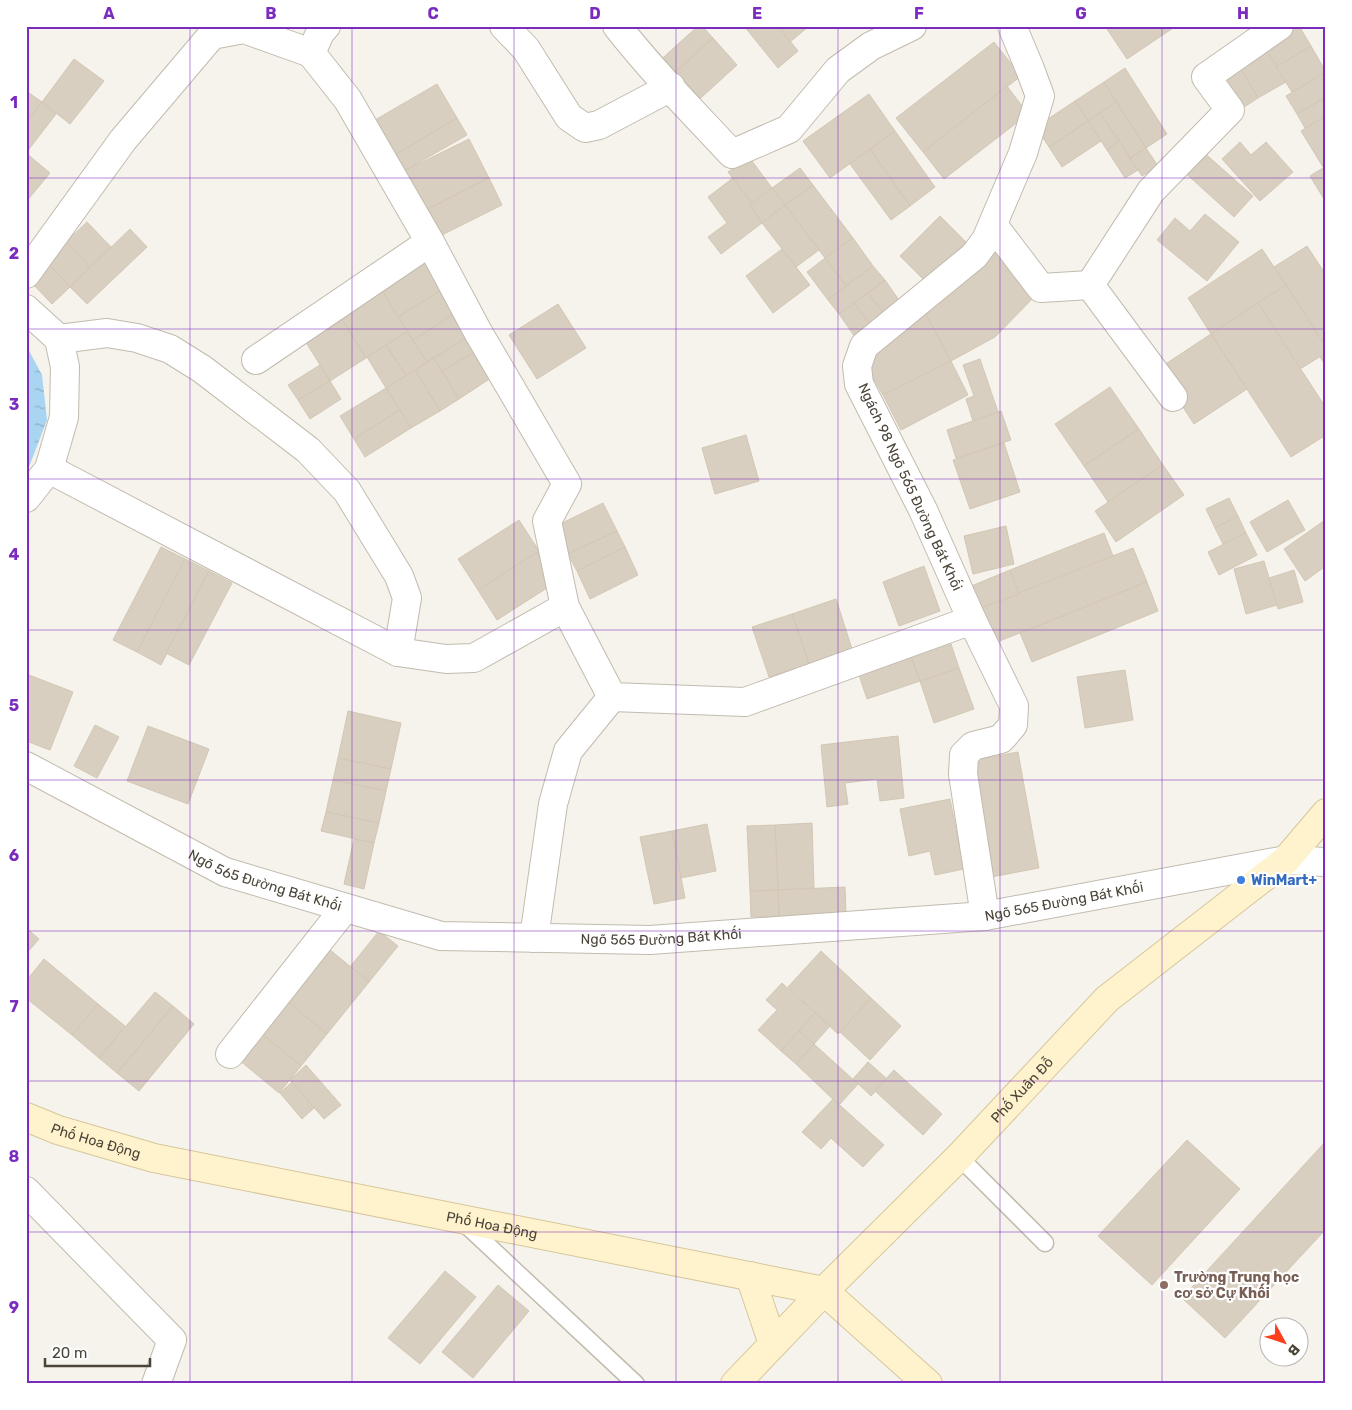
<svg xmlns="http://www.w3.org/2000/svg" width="1352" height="1410" viewBox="0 0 1352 1410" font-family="Rubik,sans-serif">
  <defs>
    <pattern id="water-ripples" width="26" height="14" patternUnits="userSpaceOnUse" patternTransform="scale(1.25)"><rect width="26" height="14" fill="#a9d4f2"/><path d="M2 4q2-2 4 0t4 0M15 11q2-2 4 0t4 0" fill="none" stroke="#8caec5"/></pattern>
  </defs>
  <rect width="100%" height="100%" fill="#f6f3ec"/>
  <path fill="url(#water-ripples)" d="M26 345 42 375 47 420 29 467 26 471Z"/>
  <g fill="#d8cfc1" stroke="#d3c7b4">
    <path d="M698 26H702L713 38 668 79 655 65Z"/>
    <path d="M744 26H778L798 51 778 68Z"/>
    <path d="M778 26H809L790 42Z"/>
    <path d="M1105 26H1172L1173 28 1127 59Z"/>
    <path d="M1287 26H1299L1311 46 1276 67 1262 42Z"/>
    <path d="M713 38 737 65 692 106 668 79Z"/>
    <path d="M994 42 1021 76 923 152 896 118Z"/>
    <path d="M1262 42 1286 82 1258 98 1236 61Z"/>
    <path d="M1311 46 1326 72 1292 92 1276 67Z"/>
    <path d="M74 59 104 81 70 124 42 102Z"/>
    <path d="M1236 61 1258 98 1235 113 1212 75Z"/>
    <path d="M1125 68 1167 134 1146 148 1104 82Z"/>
    <path d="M1326 72V97L1297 114 1286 96Z"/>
    <path d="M1104 82 1116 102 1088 121 1075 101Z"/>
    <path d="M437 84 457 118 395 155 375 120Z"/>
    <path d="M1007 86 1028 114 944 179 923 152Z"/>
    <path d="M26 91 42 102 26 123Z"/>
    <path d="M869 94 895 131 830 178 803 141Z"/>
    <path d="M1326 97V116L1305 128 1297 114Z"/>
    <path d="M1075 101 1088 121 1049 147 1036 127Z"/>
    <path d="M42 102 56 114 26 153V123Z"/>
    <path d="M1116 102 1146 148 1130 158 1100 113Z"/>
    <path d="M1100 113 1119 141 1107 150 1088 121Z"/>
    <path d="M1326 116V166L1323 167 1301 131Z"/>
    <path d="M457 118 467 135 404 171 395 155Z"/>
    <path d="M1088 121 1101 141 1062 167 1049 147Z"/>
    <path d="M895 131 935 187 910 206 870 149Z"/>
    <path d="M469 139 489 178 424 211 404 171Z"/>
    <path d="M1119 141 1138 170 1125 178 1107 150Z"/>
    <path d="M1240 142 1251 155 1266 142 1293 172 1260 201 1222 159Z"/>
    <path d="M1146 148 1158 166 1142 176 1130 158Z"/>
    <path d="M870 149 910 206 891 220 850 164Z"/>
    <path d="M1201 150 1253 196 1234 217 1182 170Z"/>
    <path d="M26 153 50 173 26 202Z"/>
    <path d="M749 157 772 188 752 204 728 172Z"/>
    <path d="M1326 166V197L1324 199 1310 176Z"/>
    <path d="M800 168 813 185 785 205 772 188Z"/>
    <path d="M489 178 502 205 438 237 424 211Z"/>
    <path d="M733 178 752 204 750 205 762 223 721 254 708 237 727 223 708 197Z"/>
    <path d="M813 185 853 238 825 258 785 205Z"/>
    <path d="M772 188 785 205 762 223 750 205Z"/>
    <path d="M785 205 819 250 796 267 762 223Z"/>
    <path d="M1205 214 1239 242 1207 281 1157 240 1175 218 1190 231Z"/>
    <path d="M940 216 966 242 926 282 900 256Z"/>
    <path d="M87 222 111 247 90 267 66 242Z"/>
    <path d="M130 229 147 247 87 304 70 287Z"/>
    <path d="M853 238 873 266 846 286 825 258Z"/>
    <path d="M66 242 90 267 70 287 46 261Z"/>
    <path d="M988 242 1039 292 995 337 951 361 923 309Z"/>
    <path d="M1307 246 1326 275V347L1274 267Z"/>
    <path d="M782 249 810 285 773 313 746 276Z"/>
    <path d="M1262 249 1286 285 1211 334 1188 298Z"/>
    <path d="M825 258 846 286 828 300 807 272Z"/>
    <path d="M425 259 443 289 398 317 380 287Z"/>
    <path d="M46 261 70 287 52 304 28 279Z"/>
    <path d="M873 266 885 280 839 314 828 300Z"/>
    <path d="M885 280 901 303 885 315 868 293Z"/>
    <path d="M1286 285 1326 347V353L1300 369 1258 303Z"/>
    <path d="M380 287 407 332 366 358 338 313Z"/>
    <path d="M443 289 458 311 413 340 398 317Z"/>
    <path d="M868 293 885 315 871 326 854 303Z"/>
    <path d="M854 303 871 326 855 337 839 314Z"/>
    <path d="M1258 303 1326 408V435L1291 457 1211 334Z"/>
    <path d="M558 304 586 348 537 379 509 335Z"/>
    <path d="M923 309 951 361 883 395 872 376 870 356Z"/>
    <path d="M458 311 472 334 427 362 413 340Z"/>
    <path d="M338 313 366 358 330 381 302 336Z"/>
    <path d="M407 332 427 362 406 376 386 345Z"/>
    <path d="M472 334 481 348 442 371 434 358Z"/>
    <path d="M1211 334 1247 389 1194 424 1158 369Z"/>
    <path d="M386 345 406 376 386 388 367 357Z"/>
    <path d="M481 348 497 374 459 399 442 371Z"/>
    <path d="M1326 353V366L1320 357Z"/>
    <path d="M434 358 459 399 440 411 415 370Z"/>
    <path d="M980 359 998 412 973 421 966 399 974 396 963 365Z"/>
    <path d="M951 361 968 395 901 430 883 395Z"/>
    <path d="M320 365 330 381 298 400 288 385Z"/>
    <path d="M415 370 440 411 411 428 386 388Z"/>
    <path d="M330 381 341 399 310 419 298 400Z"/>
    <path d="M1110 387 1139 429 1084 466 1055 424Z"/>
    <path d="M386 388 400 410 354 439 340 416Z"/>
    <path d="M400 410 411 428 365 457 354 439Z"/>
    <path d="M1001 411 1011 440 956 458 947 430Z"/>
    <path d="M1139 429 1163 465 1108 502 1084 466Z"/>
    <path d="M746 435 759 481 715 494 702 448Z"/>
    <path d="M1004 443 1020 492 970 509 953 460Z"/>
    <path d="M1163 465 1184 495 1116 542 1095 511Z"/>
    <path d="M1229 498 1238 516 1215 528 1206 509Z"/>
    <path d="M1288 500 1305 530 1267 552 1250 522Z"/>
    <path d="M603 503 617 531 568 554 556 526Z"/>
    <path d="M1238 516 1246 533 1223 544 1215 528Z"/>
    <path d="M519 520 539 551 478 590 458 559Z"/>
    <path d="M1325 520 1326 572 1323 568 1305 581 1284 549Z"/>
    <path d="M1006 526 1014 564 973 574 964 536Z"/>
    <path d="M617 531 625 547 577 571 568 554Z"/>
    <path d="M1104 533 1113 556 1019 594 1010 570Z"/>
    <path d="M1246 533 1257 555 1219 575 1208 552Z"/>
    <path d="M161 547 185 559 137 652 113 640Z"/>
    <path d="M625 547 638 575 590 599 577 571Z"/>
    <path d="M1133 548 1147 582 992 644 978 609Z"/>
    <path d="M539 551 558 581 497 620 478 590Z"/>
    <path d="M185 559 209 571 161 665 137 652Z"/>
    <path d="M1264 561 1277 605 1246 614 1234 569Z"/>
    <path d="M924 566 940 611 899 626 883 582Z"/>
    <path d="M1010 570 1019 594 978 609 969 587Z"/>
    <path d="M1294 570 1303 602 1278 609 1269 578Z"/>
    <path d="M209 571 232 583 189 665 166 653Z"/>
    <path d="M1147 582 1158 611 1032 662 1020 633Z"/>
    <path d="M836 599 852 649 809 664 792 614Z"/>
    <path d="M792 614 809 664 769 677 752 627Z"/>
    <path d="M950 641 959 668 920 681 910 654Z"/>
    <path d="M910 654 920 681 867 699 858 672Z"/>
    <path d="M959 668 974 709 934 723 920 681Z"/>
    <path d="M1125 670 1133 720 1085 728 1077 677Z"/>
    <path d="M29 675 73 692 50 750 26 741V681Z"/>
    <path d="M348 711 401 723 391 769 338 758Z"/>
    <path d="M95 725 119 737 97 778 74 766Z"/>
    <path d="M148 726 209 749 188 804 127 781Z"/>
    <path d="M898 736 904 798 880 801 877 779 845 783 848 804 827 807 821 745Z"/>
    <path d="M1018 752 1039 868 986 878 966 762Z"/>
    <path d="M338 758 391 769 386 791 333 780Z"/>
    <path d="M333 780 386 791 379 823 326 812Z"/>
    <path d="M950 799 964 869 935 875 930 851 909 856 900 809Z"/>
    <path d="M326 812 379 823 374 843 321 831Z"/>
    <path d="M812 823 814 888 778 890 775 825Z"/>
    <path d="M707 824 716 871 681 878 672 831Z"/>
    <path d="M775 825 778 890 750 891 747 826Z"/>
    <path d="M672 831 685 898 654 904 640 837Z"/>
    <path d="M354 839 374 843 364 889 344 884Z"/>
    <path d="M845 887 846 913 779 916 778 890Z"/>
    <path d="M778 890 779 916 751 917 750 891Z"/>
    <path d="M26 928 39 939 26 954Z"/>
    <path d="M379 931 398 946 369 982 350 967Z"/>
    <path d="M329 949 369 982 327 1034 287 1001Z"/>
    <path d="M821 951 871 998 838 1034 788 987Z"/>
    <path d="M44 959 98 1004 72 1035 26 998V981Z"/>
    <path d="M782 983 815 1013 781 1051 758 1030 777 1010 766 1000Z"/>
    <path d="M155 992 173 1006 117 1073 99 1058Z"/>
    <path d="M871 998 901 1026 870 1060 840 1032Z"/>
    <path d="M287 1001 327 1034 301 1066 255 1028Z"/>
    <path d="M98 1004 125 1026 99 1058 72 1035Z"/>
    <path d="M173 1006 194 1024 139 1091 117 1073Z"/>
    <path d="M815 1013 830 1026 814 1044 799 1031Z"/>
    <path d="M255 1028 301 1066 279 1093 233 1055Z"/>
    <path d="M799 1031 814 1044 796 1064 781 1051Z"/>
    <path d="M814 1044 858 1084 839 1105 796 1064Z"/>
    <path d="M868 1062 887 1079 871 1096 853 1079Z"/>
    <path d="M306 1065 341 1105 324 1119 290 1080Z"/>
    <path d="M894 1070 942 1114 923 1135 875 1091Z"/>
    <path d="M292 1082 314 1108 302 1119 280 1093Z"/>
    <path d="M833 1099 884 1145 863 1167 831 1138 821 1149 802 1132Z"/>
    <path d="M1187 1140 1240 1189 1152 1285 1098 1236Z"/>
    <path d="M1326 1141V1229L1225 1338 1182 1298Z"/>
    <path d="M445 1271 476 1297 420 1364 388 1338Z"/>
    <path d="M498 1285 529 1311 473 1378 442 1352Z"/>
  </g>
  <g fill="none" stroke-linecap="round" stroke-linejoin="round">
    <g stroke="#c2bbae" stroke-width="19">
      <g id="lane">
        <path d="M959 1157 1045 1243"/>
        <path d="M464 1223 636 1384"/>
      </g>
    </g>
    <g stroke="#c2bbae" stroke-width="30">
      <g id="street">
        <path d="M504 26 526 49 569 117 585 128 599 125 671 87"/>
        <path d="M617 26C652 71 693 112 732 154L789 129 838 70 871 46 912 26"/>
        <path d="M311 53 348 100 430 242 478 332 567 484 547 521 565 607 612 697 745 702 972 620"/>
        <path d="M993 225 1041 288 1090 285 1151 191 1230 110 1206 77 1279 26"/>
        <path d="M26 274 123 140 212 35 244 29 311 53 320 33 326 26"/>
        <path d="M1090 285 1173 397"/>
        <path d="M26 309 59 339 65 367 64 417 49 469 26 498"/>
        <path d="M59 339 107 333 137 338 170 349 202 369 308 450 347 491 399 576 407 598 398 652"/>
        <path d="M256 360 430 242"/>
        <path d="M49 469 398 652 446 659 474 658 565 607"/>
        <path id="s1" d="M26 766 225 872 441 936 650 940 985 916 1286 860 1326 862"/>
        <path d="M985 916 963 774 964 755 973 746 1001 739 1013 725 1014 706 972 620 923 510 859 384 857 366 864 346 974 256 986 240 1023 153 1040 96 1030 69 1012 26"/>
        <path d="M534 938 553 804 568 751 612 697"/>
        <path d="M230 1054 345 908"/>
        <path d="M26 1191 172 1340 156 1384"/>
      </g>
    </g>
    <g stroke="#d6c79b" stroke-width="30">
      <g id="secondary">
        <path id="s2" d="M26 1117 58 1130 154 1158 824 1291 928 1384"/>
        <path d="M750 1276 773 1344"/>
        <path id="s3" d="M735 1384 824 1291 959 1157 1107 999 1286 860 1326 813"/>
      </g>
    </g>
    <use href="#lane" stroke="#fff" stroke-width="16"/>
    <use href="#street" stroke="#fff" stroke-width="28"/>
    <use href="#secondary" stroke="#fff3cd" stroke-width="28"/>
  </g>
  <path fill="none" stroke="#7b2cbf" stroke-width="1" stroke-opacity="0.55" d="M190 26V1384M352 26V1384M514 26V1384M676 26V1384M838 26V1384M1000 26V1384M1162 26V1384M26 178H1326M26 329H1326M26 479H1326M26 630H1326M26 780H1326M26 931H1326M26 1081H1326M26 1232H1326"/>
  <circle fill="#3f7fe0" stroke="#fff" stroke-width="2" cx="1241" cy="880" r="5"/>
  <circle fill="#8d6e63" stroke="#fff" stroke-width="2" cx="1164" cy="1285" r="5"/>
  <g text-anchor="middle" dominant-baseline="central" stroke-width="4.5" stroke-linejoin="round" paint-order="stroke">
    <g font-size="14" fill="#4b4439" stroke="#fff">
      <text transform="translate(910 487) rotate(65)">Ngách 98 Ngõ 565 Đường Bát Khối</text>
      <text stroke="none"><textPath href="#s1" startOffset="266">Ngõ 565 Đường Bát Khối</textPath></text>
      <text stroke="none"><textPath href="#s1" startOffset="1076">Ngõ 565 Đường Bát Khối</textPath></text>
      <text stroke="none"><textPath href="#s1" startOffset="671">Ngõ 565 Đường Bát Khối</textPath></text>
      <text stroke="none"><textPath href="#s3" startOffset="411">Phố Xuân Đỗ</textPath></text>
      <text stroke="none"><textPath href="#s2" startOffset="74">Phố Hoa Động</textPath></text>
      <text stroke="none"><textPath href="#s2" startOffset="479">Phố Hoa Động</textPath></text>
    </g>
    <g font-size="14" font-weight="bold" fill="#366cbe" stroke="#fff" text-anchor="start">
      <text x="1251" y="880">WinMart+</text>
    </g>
    <g font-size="14" font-weight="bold" fill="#785e54" stroke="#fff" text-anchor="start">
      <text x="1174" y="1277">Trường Trung học<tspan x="1174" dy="16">cơ sở Cự Khối</tspan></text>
    </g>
  </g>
  <rect width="1352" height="1410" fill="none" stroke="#ffffff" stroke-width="55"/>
  <g transform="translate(1284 1342) rotate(130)"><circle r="24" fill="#ffffff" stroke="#b7b4b0"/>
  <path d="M0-4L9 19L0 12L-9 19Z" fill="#fc3f1d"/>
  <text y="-8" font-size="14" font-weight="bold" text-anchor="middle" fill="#4b4439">B</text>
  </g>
  <path d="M45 1358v8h105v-8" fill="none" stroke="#4b4439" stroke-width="2.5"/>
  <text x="52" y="1358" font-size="15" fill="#4b4439" stroke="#ffffff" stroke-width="4" paint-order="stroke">20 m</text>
  <rect x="28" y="28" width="1296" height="1354" fill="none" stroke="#7b2cbf" stroke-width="2"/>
  <g font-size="16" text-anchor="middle" font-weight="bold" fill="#7b2cbf">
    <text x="109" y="19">A</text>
    <text x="271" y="19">B</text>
    <text x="433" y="19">C</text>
    <text x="595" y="19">D</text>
    <text x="757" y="19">E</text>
    <text x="919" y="19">F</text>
    <text x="1081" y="19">G</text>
    <text x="1243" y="19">H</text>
    <text x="14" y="108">1</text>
    <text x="14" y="259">2</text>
    <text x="14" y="410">3</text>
    <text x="14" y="560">4</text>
    <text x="14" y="711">5</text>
    <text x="14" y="861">6</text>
    <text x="14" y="1012">7</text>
    <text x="14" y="1162">8</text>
    <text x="14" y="1313">9</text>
  </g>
</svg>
